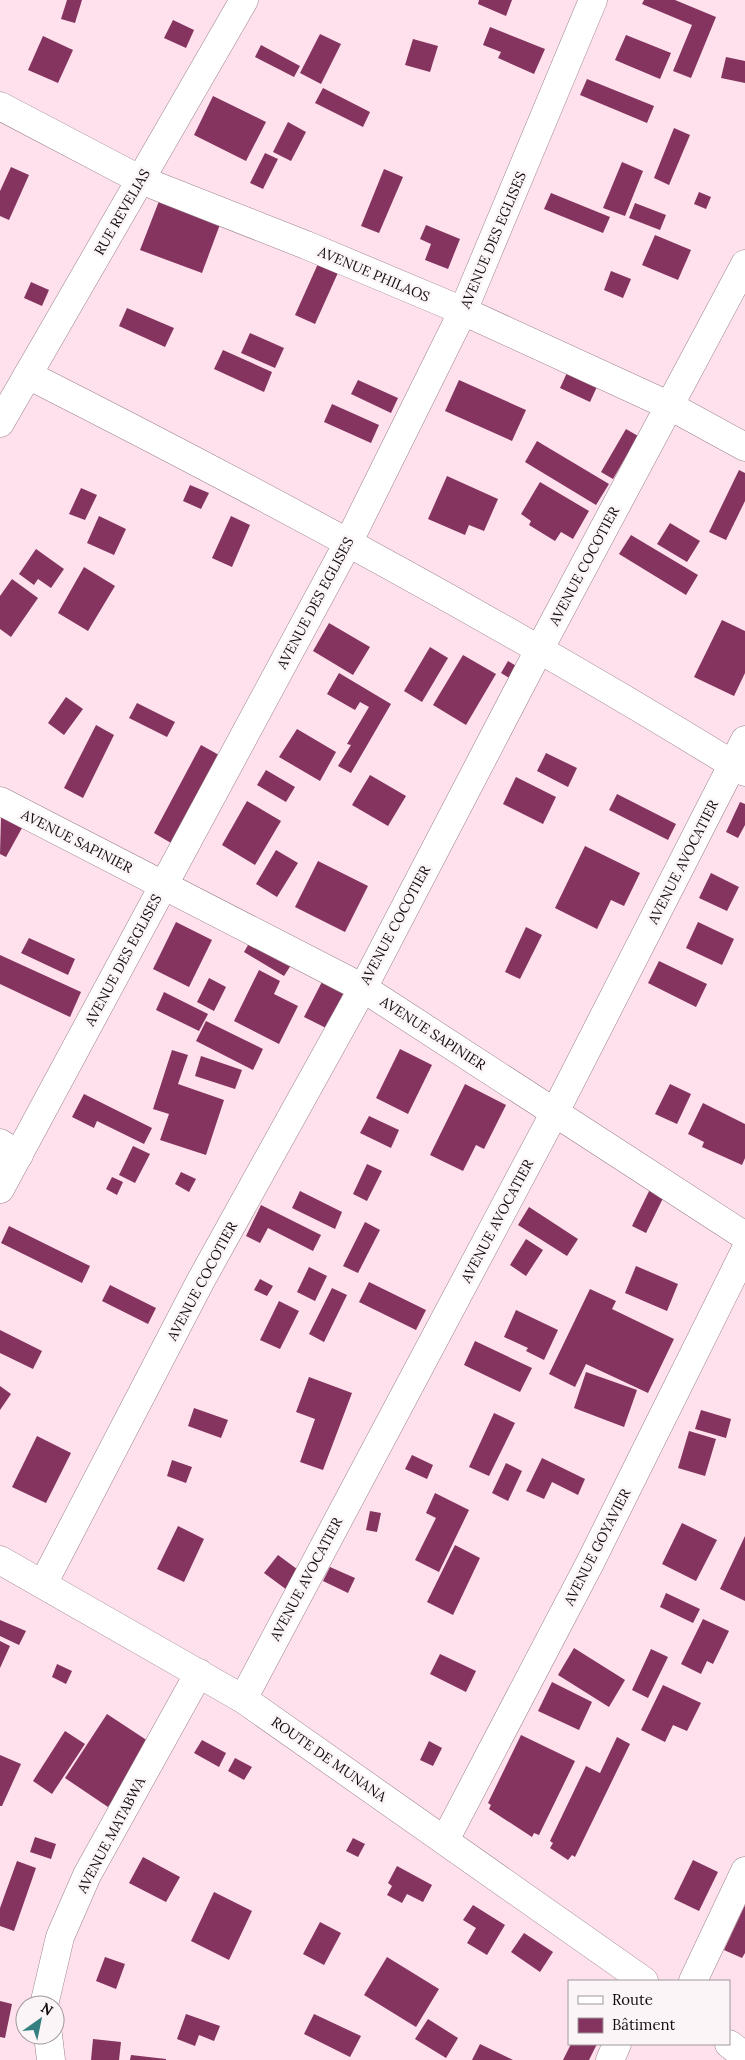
<svg xmlns="http://www.w3.org/2000/svg" width="745" height="2060" viewBox="0 0 745 2060" font-family="Lora,serif">
  <rect width="100%" height="100%" fill="#fee1ed"/>
  <g fill="#84345e">
    <path d="M67 0H82L75 23 61 19Z"/>
    <path d="M479 0H512L506 16 478 4Z"/>
    <path d="M644 0H675L716 17 691 78 673 71 692 25 642 4Z"/>
    <path d="M173 20 194 30 186 48 164 38Z"/>
    <path d="M490 27 545 49 534 74 498 58 501 52 483 45Z"/>
    <path d="M320 34 341 44 321 84 300 73Z"/>
    <path d="M626 35 671 53 660 79 615 60Z"/>
    <path d="M43 36 73 50 58 83 28 70Z"/>
    <path d="M413 39 438 46 430 72 405 65Z"/>
    <path d="M261 45 300 66 294 77 255 57Z"/>
    <path d="M726 57 745 61V83L721 78Z"/>
    <path d="M587 79 654 106 647 123 580 95Z"/>
    <path d="M323 88 370 112 363 127 315 103Z"/>
    <path d="M213 96 266 122 246 161 194 135Z"/>
    <path d="M288 122 306 132 291 161 273 152Z"/>
    <path d="M674 128 690 135 669 185 654 178Z"/>
    <path d="M265 153 278 159 263 189 250 183Z"/>
    <path d="M622 162 643 171 625 216 603 208Z"/>
    <path d="M11 167 29 175 9 220 0 216V191Z"/>
    <path d="M384 169 403 177 379 233 361 226Z"/>
    <path d="M699 192 711 197 706 209 694 204Z"/>
    <path d="M551 193 610 217 603 233 544 209Z"/>
    <path d="M161 196 222 219 202 273 140 250Z"/>
    <path d="M635 203 666 215 660 230 629 218Z"/>
    <path d="M426 225 460 239 448 269 425 260 431 244 420 239Z"/>
    <path d="M655 235 691 250 678 280 642 265Z"/>
    <path d="M321 257 341 266 315 324 295 315Z"/>
    <path d="M611 271 631 279 623 298 604 290Z"/>
    <path d="M31 282 49 290 42 306 24 298Z"/>
    <path d="M127 308 174 328 165 347 119 326Z"/>
    <path d="M250 333 284 348 275 368 241 353Z"/>
    <path d="M223 350 272 372 264 392 214 369Z"/>
    <path d="M571 364 601 378 590 402 560 388Z"/>
    <path d="M358 380 398 398 391 413 351 394Z"/>
    <path d="M459 380 526 410 512 441 445 411Z"/>
    <path d="M332 404 379 425 371 443 324 422Z"/>
    <path d="M626 429 638 436 613 479 601 472Z"/>
    <path d="M537 441 609 484 596 505 525 462Z"/>
    <path d="M739 470 745 473V501L726 540 709 532Z"/>
    <path d="M447 476 498 499 484 531 469 525 465 535 428 519Z"/>
    <path d="M540 482 589 511 573 539 561 532 555 541 529 525 531 521 521 514Z"/>
    <path d="M190 485 209 493 201 509 183 501Z"/>
    <path d="M81 488 97 495 85 520 69 514Z"/>
    <path d="M99 516 126 529 114 555 87 543Z"/>
    <path d="M231 516 250 525 232 567 212 558Z"/>
    <path d="M670 523 700 541 687 562 657 544Z"/>
    <path d="M631 535 698 575 686 595 619 554Z"/>
    <path d="M36 549 64 569 51 588 38 579 34 585 19 574Z"/>
    <path d="M84 567 115 586 88 631 58 613Z"/>
    <path d="M12 579 38 598 11 637 0 629V596Z"/>
    <path d="M722 620 745 631V673L734 696 694 677Z"/>
    <path d="M329 623 370 647 353 675 313 651Z"/>
    <path d="M430 647 448 658 422 702 404 691Z"/>
    <path d="M463 655 496 674 466 725 433 705Z"/>
    <path d="M508 661 523 670 516 682 501 673Z"/>
    <path d="M339 673 391 704 351 773 338 766 351 745 347 744 369 707 360 702 355 710 327 694Z"/>
    <path d="M66 697 83 709 64 735 48 723Z"/>
    <path d="M137 703 175 722 167 737 129 718Z"/>
    <path d="M96 725 114 735 83 798 64 788Z"/>
    <path d="M297 729 336 752 320 781 279 757Z"/>
    <path d="M201 745 219 755 171 843 154 833Z"/>
    <path d="M546 753 577 768 568 787 537 771Z"/>
    <path d="M266 770 295 787 286 802 257 785Z"/>
    <path d="M370 775 406 796 388 826 352 805Z"/>
    <path d="M516 777 556 797 543 824 503 804Z"/>
    <path d="M617 794 676 824 668 840 609 810Z"/>
    <path d="M247 801 281 821 255 865 222 845Z"/>
    <path d="M740 802 745 804V825L738 838 726 832Z"/>
    <path d="M1 817 22 828 6 857 0 854Z"/>
    <path d="M585 846 640 873 624 906 611 900 597 929 555 908Z"/>
    <path d="M276 850 298 863 277 897 256 884Z"/>
    <path d="M318 861 368 886 345 932 295 907Z"/>
    <path d="M711 873 739 887 727 911 699 898Z"/>
    <path d="M176 922 212 940 189 987 153 969Z"/>
    <path d="M698 922 734 939 722 965 686 948Z"/>
    <path d="M526 927 542 935 520 979 505 972Z"/>
    <path d="M29 938 75 959 68 975 21 953Z"/>
    <path d="M252 938 293 962 284 976 244 952Z"/>
    <path d="M0 955 81 992 70 1017 0 984Z"/>
    <path d="M659 961 707 984 696 1007 648 983Z"/>
    <path d="M259 970 280 981 274 994 298 1006 279 1044 234 1021Z"/>
    <path d="M325 976 347 986 326 1028 304 1017Z"/>
    <path d="M209 978 226 987 214 1011 197 1002Z"/>
    <path d="M164 992 208 1014 199 1031 156 1010Z"/>
    <path d="M206 1021 263 1049 253 1070 196 1041Z"/>
    <path d="M400 1049 432 1065 408 1114 376 1098Z"/>
    <path d="M172 1050 188 1055 178 1084 224 1100 206 1155 160 1140 169 1114 153 1109Z"/>
    <path d="M201 1056 242 1070 235 1089 195 1076Z"/>
    <path d="M465 1084 506 1105 484 1149 476 1145 463 1171 430 1155Z"/>
    <path d="M670 1084 691 1094 677 1124 655 1114Z"/>
    <path d="M84 1094 152 1128 144 1144 97 1121 94 1128 72 1117Z"/>
    <path d="M703 1103 745 1124V1158L742 1165 702 1147 704 1142 688 1134Z"/>
    <path d="M369 1116 399 1130 391 1148 360 1133Z"/>
    <path d="M133 1146 150 1154 135 1183 119 1175Z"/>
    <path d="M367 1164 382 1171 367 1201 353 1194Z"/>
    <path d="M181 1172 196 1179 189 1192 175 1184Z"/>
    <path d="M112 1177 123 1182 117 1195 106 1189Z"/>
    <path d="M653 1183 667 1190 646 1233 632 1226Z"/>
    <path d="M300 1191 342 1212 335 1229 292 1208Z"/>
    <path d="M261 1205 321 1235 313 1251 268 1228 260 1243 246 1236Z"/>
    <path d="M529 1207 578 1239 567 1256 518 1225Z"/>
    <path d="M365 1222 380 1230 358 1273 343 1266Z"/>
    <path d="M9 1226 90 1266 82 1283 1 1243Z"/>
    <path d="M526 1239 543 1250 526 1276 510 1265Z"/>
    <path d="M636 1266 678 1284 667 1311 625 1293Z"/>
    <path d="M309 1267 327 1276 315 1301 297 1292Z"/>
    <path d="M260 1279 273 1286 267 1296 254 1290Z"/>
    <path d="M369 1282 426 1310 416 1330 359 1302Z"/>
    <path d="M110 1285 156 1308 148 1324 102 1301Z"/>
    <path d="M332 1288 347 1295 324 1342 309 1334Z"/>
    <path d="M590 1289 616 1301 612 1309 674 1339 648 1393 586 1364 575 1387 549 1374Z"/>
    <path d="M279 1301 299 1311 280 1349 260 1340Z"/>
    <path d="M516 1310 558 1330 544 1360 526 1351 528 1348 504 1337Z"/>
    <path d="M0 1330 42 1351 33 1369 0 1353Z"/>
    <path d="M475 1341 532 1368 520 1392 464 1365Z"/>
    <path d="M586 1372 637 1390 624 1427 574 1408Z"/>
    <path d="M309 1377 352 1393 323 1470 300 1462 315 1419 296 1412Z"/>
    <path d="M0 1386 11 1394 0 1410Z"/>
    <path d="M194 1408 228 1420 221 1438 188 1426Z"/>
    <path d="M701 1410 731 1419 726 1438 695 1429Z"/>
    <path d="M494 1413 515 1423 489 1476 469 1467Z"/>
    <path d="M689 1431 716 1439 705 1476 678 1468Z"/>
    <path d="M37 1436 71 1453 46 1503 12 1487Z"/>
    <path d="M412 1455 433 1465 427 1479 405 1469Z"/>
    <path d="M542 1458 585 1479 578 1495 552 1482 544 1499 526 1491Z"/>
    <path d="M172 1460 192 1467 186 1483 167 1476Z"/>
    <path d="M506 1463 522 1471 508 1501 492 1493Z"/>
    <path d="M435 1493 469 1510 439 1572 415 1560 436 1518 426 1513Z"/>
    <path d="M370 1511 381 1513 377 1532 366 1530Z"/>
    <path d="M682 1523 717 1540 696 1581 662 1564Z"/>
    <path d="M178 1526 204 1539 184 1582 157 1569Z"/>
    <path d="M745 1536V1601L720 1589Z"/>
    <path d="M455 1545 480 1558 453 1615 427 1602Z"/>
    <path d="M278 1555 301 1572 287 1590 264 1573Z"/>
    <path d="M330 1567 355 1578 348 1593 323 1581Z"/>
    <path d="M666 1593 700 1609 693 1623 660 1607Z"/>
    <path d="M703 1619 729 1631 713 1664 707 1661 701 1674 681 1664Z"/>
    <path d="M0 1620 26 1631 19 1645 0 1636Z"/>
    <path d="M0 1641 10 1646 0 1668Z"/>
    <path d="M574 1648 625 1680 609 1707 558 1675Z"/>
    <path d="M651 1649 668 1657 648 1698 632 1690Z"/>
    <path d="M440 1654 476 1671 466 1692 430 1674Z"/>
    <path d="M57 1664 72 1671 66 1684 52 1677Z"/>
    <path d="M552 1682 592 1702 579 1730 538 1711Z"/>
    <path d="M663 1685 701 1703 687 1731 673 1725 665 1742 641 1730Z"/>
    <path d="M107 1714 151 1743 108 1807 65 1778Z"/>
    <path d="M65 1731 85 1744 52 1794 33 1781Z"/>
    <path d="M521 1735 575 1761 539 1835 534 1833 532 1837 489 1809 491 1805 488 1803Z"/>
    <path d="M617 1737 630 1744 575 1857 572 1855 568 1860 550 1848 553 1843 550 1841 586 1766 600 1773Z"/>
    <path d="M202 1740 226 1753 219 1767 194 1753Z"/>
    <path d="M429 1741 442 1748 433 1766 420 1760Z"/>
    <path d="M0 1755 21 1764 2 1806H0Z"/>
    <path d="M235 1758 252 1767 244 1780 228 1771Z"/>
    <path d="M35 1837 56 1844 51 1859 30 1852Z"/>
    <path d="M353 1838 365 1844 358 1857 346 1851Z"/>
    <path d="M143 1857 180 1877 166 1902 129 1883Z"/>
    <path d="M693 1860 718 1872 699 1911 674 1899Z"/>
    <path d="M17 1861 36 1868 14 1931 0 1926V1908Z"/>
    <path d="M397 1866 432 1885 423 1902 407 1894 402 1903 387 1895 392 1886 388 1883Z"/>
    <path d="M214 1892 252 1911 229 1960 191 1941Z"/>
    <path d="M473 1905 505 1925 487 1955 467 1943 476 1928 463 1920Z"/>
    <path d="M745 1905V1953L742 1958 724 1950Z"/>
    <path d="M320 1922 341 1933 324 1965 303 1954Z"/>
    <path d="M524 1933 553 1952 540 1972 511 1952Z"/>
    <path d="M105 1957 125 1964 116 1989 96 1981Z"/>
    <path d="M387 1957 439 1989 416 2027 364 1995Z"/>
    <path d="M0 2001 12 2004 5 2038 0 2037Z"/>
    <path d="M186 2014 220 2026 214 2041 199 2035 195 2046 177 2039Z"/>
    <path d="M314 2014 361 2036 350 2057 304 2034Z"/>
    <path d="M428 2019 458 2038 446 2058 415 2039Z"/>
    <path d="M93 2039 121 2042 119 2060H91Z"/>
    <path d="M480 2044 513 2060H472Z"/>
    <path d="M571 2044H597L589 2060H563Z"/>
    <path d="M131 2055 166 2059V2060H130Z"/>
  </g>
  <g fill="none" stroke-linecap="round" stroke-linejoin="round">
    <g stroke="#9b818c" stroke-width="29">
      <g id="minor">
        <path d="M0 106 141 180 306 245 463 311 670 406 745 447"/>
        <path d="M28 375C271 498 512 628 745 772"/>
        <path d="M0 423 244 0"/>
        <path d="M0 801 363 988 745 1236"/>
        <path d="M0 1143 19 1155"/>
        <path d="M0 1189 348 543 463 311 593 0"/>
        <path d="M43 1584 200 1282 363 988 539 650 745 264"/>
        <path d="M243 1699 555 1112 745 740"/>
        <path d="M445 1840 590 1563 745 1251"/>
        <path d="M693 1981 745 1871"/>
        <path d="M44 2005 60 1937 87 1875 199 1673"/>
        <path d="M48 2035 51 2060"/>
        <path d="M610 2060 617 2044"/>
      </g>
    </g>
    <g stroke="#9b818c" stroke-width="29">
      <g id="major">
        <path d="M0 1560 243 1699 644 1981"/>
        <path d="M729 2044 745 2056"/>
      </g>
    </g>
    <use href="#minor" stroke="#fff" stroke-width="28"/>
    <use href="#major" stroke="#fff" stroke-width="28"/>
  </g>
  <g text-anchor="middle" dominant-baseline="central" stroke-width="5" stroke-linejoin="round" paint-order="stroke">
    <g font-size="14" fill="#140b0f" stroke="#fbf5f8">
      <text transform="translate(122 212) rotate(-60)">RUE REVELIAS</text>
      <text transform="translate(493 240) rotate(-67)">AVENUE DES EGLISES</text>
      <text transform="translate(374 274) rotate(23)">AVENUE PHILAOS</text>
      <text transform="translate(584 566) rotate(-62)">AVENUE COCOTIER</text>
      <text transform="translate(315 603) rotate(-62)">AVENUE DES EGLISES</text>
      <text transform="translate(77 841) rotate(27)">AVENUE SAPINIER</text>
      <text transform="translate(683 862) rotate(-63)">AVENUE AVOCATIER</text>
      <text transform="translate(395 925) rotate(-62)">AVENUE COCOTIER</text>
      <text transform="translate(123 960) rotate(-62)">AVENUE DES EGLISES</text>
      <text transform="translate(433 1033) rotate(33)">AVENUE SAPINIER</text>
      <text transform="translate(497 1221) rotate(-62)">AVENUE AVOCATIER</text>
      <text transform="translate(202 1281) rotate(-62)">AVENUE COCOTIER</text>
      <text transform="translate(597 1547) rotate(-63)">AVENUE GOYAVIER</text>
      <text transform="translate(306 1579) rotate(-62)">AVENUE AVOCATIER</text>
      <text transform="translate(329 1759) rotate(35)">ROUTE DE MUNANA</text>
      <text transform="translate(111 1835) rotate(-62)">AVENUE MATABWA</text>
    </g>
  </g>
  <rect x="568" y="1980" width="162" height="65" fill="#fbf5f8" stroke="#9f979b"/>
  <rect x="578" y="1996" width="25" height="8" fill="#ffffff" stroke="#9f979b"/>
  <text x="612" y="2005" font-size="15" fill="#140b0f">Route</text>
  <rect x="578" y="2018" width="25" height="15" fill="#84345e" stroke="#9f979b"/>
  <text x="612" y="2030" font-size="15" fill="#140b0f">Bâtiment</text>
  <g transform="translate(40 2020) rotate(33)"><circle r="24" fill="#fbf5f8" stroke="#9f979b"/>
  <path d="M0-4L9 19L0 12L-9 19Z" fill="#367f81"/>
  <text y="-8" font-size="14" font-weight="bold" text-anchor="middle" fill="#140b0f">N</text>
  </g>
</svg>
